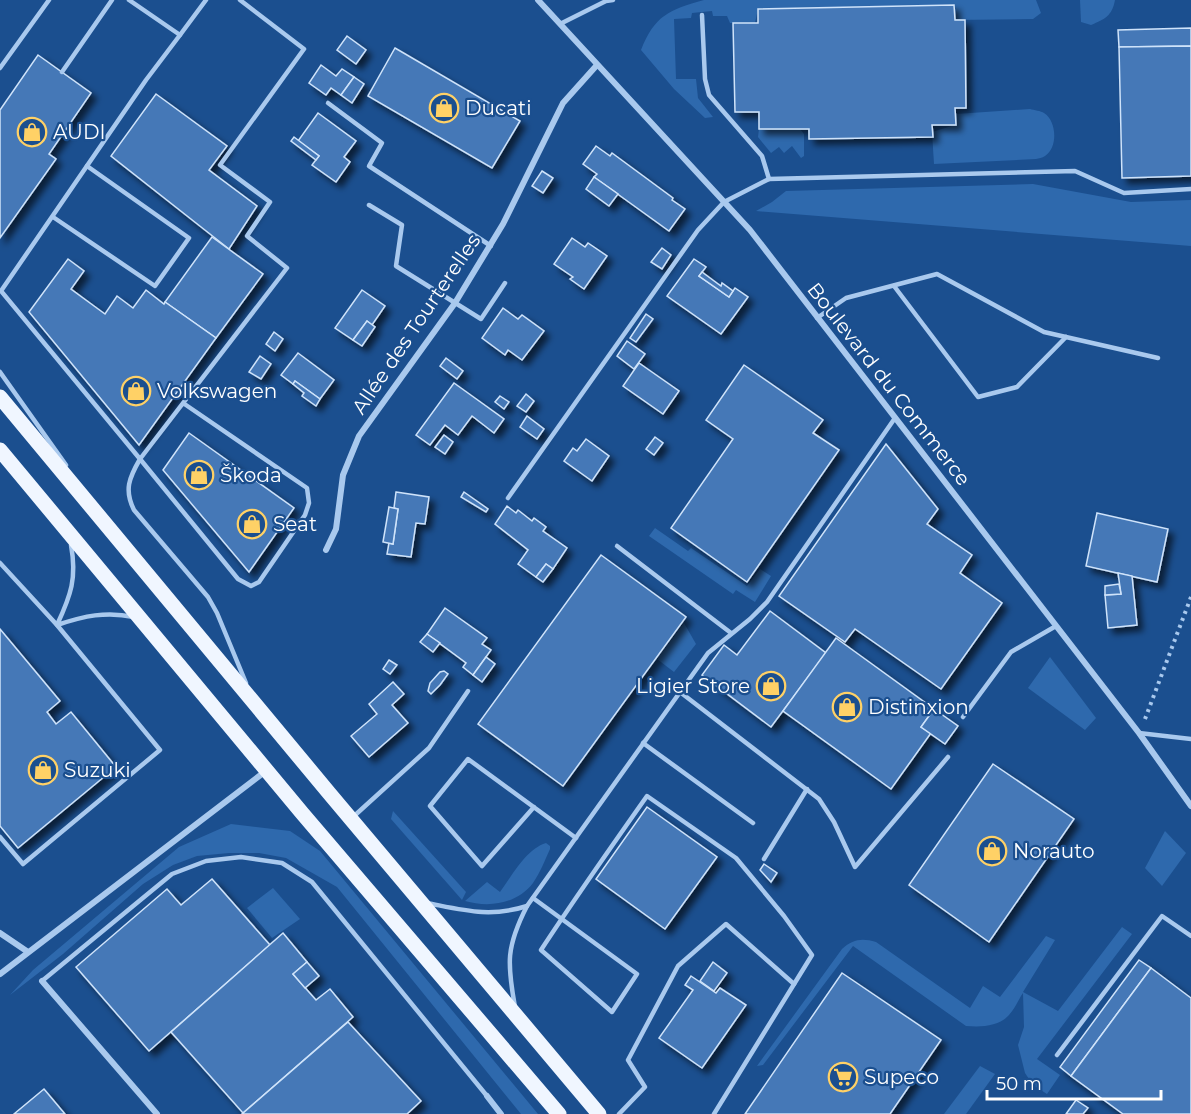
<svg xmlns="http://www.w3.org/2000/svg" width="1191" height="1114" viewBox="0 0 1191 1114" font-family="Montserrat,sans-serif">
  <defs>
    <filter id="shadow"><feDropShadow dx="5.5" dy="5.5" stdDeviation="3" flood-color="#0009"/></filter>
  </defs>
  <rect width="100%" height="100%" fill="#1b4f8f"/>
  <g fill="#2e69ad">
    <path d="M704 0H1036L1041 13 1033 19 955 20 954 6 758 9 755 23H730L727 16H713L712 11 692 13 691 18 674 19 676 79H696L698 98 713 117 705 118 674 89 641 50C655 15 669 10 704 0Z"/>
    <path d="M1080 0H1115C1112 16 1105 19 1091 25L1081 22Z"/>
    <path d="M1030 109C1034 110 1041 111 1044 113 1057 121 1058 148 1045 156 1042 158 1039 158 1036 159L934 164 932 132 955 125 956 114Z"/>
    <path d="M759 129H800L804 134V156L801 158 792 146 784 153 779 147 771 153 758 137Z"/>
    <path d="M1033 184 1131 202 1191 200V246L756 211 772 202 786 191Z"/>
    <path d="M655 528 688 551 691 548 747 586 760 569 771 576 755 602 736 590 733 594 649 536Z"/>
    <path d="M684 623 696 644 674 672 657 659Z"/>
    <path d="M1050 657 1096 718 1085 730 1028 688Z"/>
    <path d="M393 811 466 892 462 900 391 819Z"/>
    <path d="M231 824 290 831 320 851 538 1114H521L337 887 286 858 259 853H229L197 856 173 865 143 884 63 954 10 995 33 970 179 847Z"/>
    <path d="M1165 831 1186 853 1162 886 1145 868Z"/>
    <path d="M546 843 550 846V849C545 860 540 873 533 883 517 904 489 908 465 901L487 882 500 892C512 876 526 849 546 843Z"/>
    <path d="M273 888 300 919 272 938 247 908Z"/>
    <path d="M1122 927 1132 934 1037 1059 1060 1075 1047 1094 1033 1085 1025 1073 1018 1045 1024 1027 1023 993C1018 1000 1015 1009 1009 1015 998 1027 981 1027 966 1026L853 946 763 1065 757 1066 842 949C853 939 862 938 876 942L970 1008 983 986 1000 997 1046 936 1055 940 1023 992 1058 1011Z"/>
    <path d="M980 1066 995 1074 966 1114H944Z"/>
  </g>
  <g fill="#4478b7" stroke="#cfe3fa" stroke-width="1.5" filter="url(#shadow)">
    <path d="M954 5 955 20H965L966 108H955L956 125H932L933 137 809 139V129H759V112H735L733 23H758V9Z"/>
    <path d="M1191 28V46L1119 47 1118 30Z"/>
    <path d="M347 36 366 50 356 64 337 50Z"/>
    <path d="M1191 46V176L1122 178 1119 47Z"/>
    <path d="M395 48 520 121 492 168 368 96Z"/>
    <path d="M38 55 91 93 49 154 56 159 0 238V110Z"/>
    <path d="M321 65 336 76 342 69 354 77 341 95 331 88 326 95 309 83Z"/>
    <path d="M354 77 364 84 352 103 341 95Z"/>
    <path d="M156 94 227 146 209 170 257 206 229 249 111 156Z"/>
    <path d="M318 113 356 141 344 157 350 162 336 182 312 165 319 156 298 141Z"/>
    <path d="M294 137 319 156 316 160 291 141Z"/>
    <path d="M596 146 610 156 612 153 673 198 672 200 685 209 669 231 594 177 597 174 583 164Z"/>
    <path d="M542 171 553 178 543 193 532 186Z"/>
    <path d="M594 177 618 194 609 206 586 189Z"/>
    <path d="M212 237 263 274 216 338 165 302Z"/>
    <path d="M572 238 585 247 588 243 607 256 584 289 570 279 573 277 554 264Z"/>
    <path d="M662 248 671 255 662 269 651 262Z"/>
    <path d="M68 259 84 271 71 289 105 314 117 296 133 308 146 290 164 304 165 302 216 338 139 445 29 312Z"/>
    <path d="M694 259 706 267 699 276 729 297 735 288 748 297 721 334 667 296Z"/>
    <path d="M702 272 721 286 722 283 733 291 729 297 699 276Z"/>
    <path d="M362 290 385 306 372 325 367 321 353 340 335 328Z"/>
    <path d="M503 308 518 319 522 315 544 331 522 360 508 350 505 355 482 338Z"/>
    <path d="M646 314 653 319 636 342 630 338Z"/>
    <path d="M367 321 375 327 362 346 353 340Z"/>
    <path d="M274 332 283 339 275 351 266 344Z"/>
    <path d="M627 341 645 354 634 369 617 356Z"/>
    <path d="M298 353 334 380 320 399 295 381 293 384 281 375Z"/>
    <path d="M260 356 271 364 261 379 249 372Z"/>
    <path d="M446 358 463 371 457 379 440 366Z"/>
    <path d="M639 363 679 391 663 414 623 386Z"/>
    <path d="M744 365 823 420 813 433 839 450 747 582 671 528 733 439 706 420Z"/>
    <path d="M295 381 320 399 316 406 302 396 304 393 293 384Z"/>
    <path d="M454 383 504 419 494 433 472 416 458 435 445 425 430 445 416 435Z"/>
    <path d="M526 394 534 401 526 412 517 406Z"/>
    <path d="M500 396 509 402 504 409 495 402Z"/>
    <path d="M527 416 544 429 537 439 520 427Z"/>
    <path d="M189 433 294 508 249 572 163 470Z"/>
    <path d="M444 435 453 442 445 454 435 447Z"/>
    <path d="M655 437 663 443 654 455 646 449Z"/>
    <path d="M586 439 609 456 592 481 564 461 573 448 577 451Z"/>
    <path d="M886 444 938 509 927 524 972 555 960 573 1002 603 941 689 855 629 845 642 779 596Z"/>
    <path d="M396 492 429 497 425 524 416 523 411 557 387 554 389 543 393 544 398 509 394 508Z"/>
    <path d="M464 492 488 509 486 512 461 497Z"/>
    <path d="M507 506 516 513 518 510 532 521 534 518 546 527 543 531 567 548 553 569 546 564 536 577 518 564 528 550 495 524Z"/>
    <path d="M389 507 398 509 393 544 383 542Z"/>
    <path d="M1097 513 1168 529 1157 582 1086 566Z"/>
    <path d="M601 555 686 617 563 786 478 724Z"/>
    <path d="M546 564 553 569 543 582 536 577Z"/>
    <path d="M1118 573 1132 576 1137 625 1108 628 1105 595 1121 594Z"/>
    <path d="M1119 584 1121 594 1105 595V586Z"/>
    <path d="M445 608 487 638 482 644 491 650 473 675 463 667 466 663 427 634Z"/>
    <path d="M770 611 826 653 771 727 702 675 724 645 737 655Z"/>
    <path d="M0 629 60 701 47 712 56 724 71 712 116 767 18 848 0 826Z"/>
    <path d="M427 634 440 643 433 652 420 642Z"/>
    <path d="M836 638 934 709 921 727 931 733 891 789 783 711Z"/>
    <path d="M486 657 495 664 482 682 473 675Z"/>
    <path d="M389 660 397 665 390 674 383 669Z"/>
    <path d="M444 671 448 674 440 685 431 694 428 691 430 683 440 672Z"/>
    <path d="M393 682 404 694 392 705 408 723 369 757 351 736 377 714 369 704Z"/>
    <path d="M934 709 958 726 945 744 921 727Z"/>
    <path d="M993 764 1074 819 989 942 909 885Z"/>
    <path d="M647 807 717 857 665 929 596 879Z"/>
    <path d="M764 864 777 873 771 882 760 870Z"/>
    <path d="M212 879 270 945 149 1051 76 967 167 889 181 905Z"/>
    <path d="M283 933 307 962 293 974 316 1000 330 989 353 1017 243 1113 171 1032Z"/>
    <path d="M1139 960 1151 968 1071 1076 1060 1067Z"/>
    <path d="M307 962 319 976 305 988 293 974Z"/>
    <path d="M713 962 727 973 714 991 700 981Z"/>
    <path d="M1151 968 1191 998V1114H1123L1071 1076Z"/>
    <path d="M842 973 941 1040 890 1114H745Z"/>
    <path d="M691 976 716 993 720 988 746 1005 702 1068 659 1038 693 990 685 985Z"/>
    <path d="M348 1022 421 1101 407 1114H242Z"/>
    <path d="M44 1089 65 1114H14Z"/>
    <path d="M1076 1100 1088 1108 1083 1114H1066Z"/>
  </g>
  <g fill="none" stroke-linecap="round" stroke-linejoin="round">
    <path stroke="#a9c9ee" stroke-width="4" stroke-dasharray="3 4.5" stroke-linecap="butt" d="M1145 719 1191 597"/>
    <g stroke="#a9c9ee" stroke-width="4.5">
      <path d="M129 0 180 35 146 80 1 291 140 459C129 478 124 490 134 510L208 597 217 613 246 683"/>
      <path d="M702 15 705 79 709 95 762 156 769 179"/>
      <path d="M560 24 606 1 613 0"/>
      <path d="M180 35 206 0"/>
      <path d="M0 68 49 0"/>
      <path d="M62 72 112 0"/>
      <path d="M328 103 382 143 369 166 491 246"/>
      <path d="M369 205 402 225 396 266 481 319 505 283"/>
      <path d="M53 217 155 286 189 238 87 166"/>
      <path d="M894 286 978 397 1017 387 1066 337"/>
      <path d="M817 318 846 298 937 274 1044 332 1158 358"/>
      <path d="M0 372 66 465"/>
      <path d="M183 403 307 488 309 503 305 515 259 582 251 586 238 579 140 459 287 268 247 236 270 202 220 165 304 49 240 0"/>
      <path d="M508 498 698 230 724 202 769 179 1075 171 1124 193 1191 189"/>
      <path d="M71 545C77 578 71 595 57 625 84 616 106 611 134 617"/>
      <path d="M617 546 731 633"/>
      <path d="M0 563 57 625 160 750 23 864 0 837"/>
      <path d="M680 692 819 799 834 822 855 867 948 757"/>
      <path d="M963 717 1011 652 1056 626"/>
      <path d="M1139 733 1191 739"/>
      <path d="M643 743 753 823"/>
      <path d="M534 807 482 866 430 806 468 759 576 838"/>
      <path d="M353 817 429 748 468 691"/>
      <path d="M764 859 807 789"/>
      <path d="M533 898 637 974 612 1012 541 950C575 898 611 847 647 796L736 858 784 916 812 955 714 1114"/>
      <path d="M427 903C463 910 490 918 527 906"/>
      <path d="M42 981 172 874 206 861 241 857 282 863 312 882 487 1096"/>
      <path d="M515 1007C507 963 506 947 527 906L708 653 750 619 767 602 895 418"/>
      <path d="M1057 1055 1162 916 1191 936"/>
      <path d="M619 1114 645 1087 628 1060 678 966 726 924 794 984"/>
    </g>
    <g stroke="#a9c9ee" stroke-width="6">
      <path d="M538 0 750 230 1139 733 1191 806"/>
      <path d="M326 550 336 529 343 475 359 436 455 303 503 224 563 103 597 65"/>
      <path d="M0 933 28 952"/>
      <path d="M0 974 267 770"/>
      <path d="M42 981 157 1114"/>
      <path d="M487 1096 501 1114"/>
    </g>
    <g stroke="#f0f6ff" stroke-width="15">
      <path d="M0 397 329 793 599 1114"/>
      <path d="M0 450 302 813 559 1114"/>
    </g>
  </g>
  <defs>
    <g id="shop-ring" transform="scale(1.5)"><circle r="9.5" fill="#1b4f8f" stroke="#ffd166" stroke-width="1.5"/><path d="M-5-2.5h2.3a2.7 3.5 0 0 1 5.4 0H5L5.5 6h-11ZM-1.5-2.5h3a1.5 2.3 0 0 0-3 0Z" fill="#ffd166"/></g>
    <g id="supermarket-ring" transform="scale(1.5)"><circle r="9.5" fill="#1b4f8f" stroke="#ffd166" stroke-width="1.5"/><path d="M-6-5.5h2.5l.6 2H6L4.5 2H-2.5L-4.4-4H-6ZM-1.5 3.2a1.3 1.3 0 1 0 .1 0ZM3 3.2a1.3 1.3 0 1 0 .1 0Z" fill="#ffd166"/></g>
  </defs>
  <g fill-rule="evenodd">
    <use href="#shop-ring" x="444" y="108"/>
    <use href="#shop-ring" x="32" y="132"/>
    <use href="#shop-ring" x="136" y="391"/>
    <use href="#shop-ring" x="199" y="475"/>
    <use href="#shop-ring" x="252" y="524"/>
    <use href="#shop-ring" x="771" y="686"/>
    <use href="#shop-ring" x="847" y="707"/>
    <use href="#shop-ring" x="43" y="770"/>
    <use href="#shop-ring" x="992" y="851"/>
    <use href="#supermarket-ring" x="843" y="1077"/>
  </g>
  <g text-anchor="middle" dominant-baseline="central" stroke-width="4.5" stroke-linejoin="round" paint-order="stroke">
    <g font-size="20" fill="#fff" stroke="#1b4f8f" text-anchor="start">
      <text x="465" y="108">Ducati</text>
      <text x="53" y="132">AUDI</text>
      <text x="157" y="391">Volkswagen</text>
      <text x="220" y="475">Škoda</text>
      <text x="273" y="524">Seat</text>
      <text x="750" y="686" text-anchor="end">Ligier Store</text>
      <text x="868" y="707">Distinxion</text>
      <text x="64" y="770">Suzuki</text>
      <text x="1013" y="851">Norauto</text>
      <text x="864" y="1077">Supeco</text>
    </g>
    <g font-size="20" fill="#fff" stroke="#1b4f8f">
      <text transform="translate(416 324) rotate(-56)">Allée des Tourterelles</text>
      <text transform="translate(889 384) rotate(52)">Boulevard du Commerce</text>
    </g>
  </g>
  <path d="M987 1090v9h174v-9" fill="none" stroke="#ffffff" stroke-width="3"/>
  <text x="996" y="1090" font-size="18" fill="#ffffff" stroke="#1b4f8f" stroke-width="4.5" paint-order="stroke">50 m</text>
</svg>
